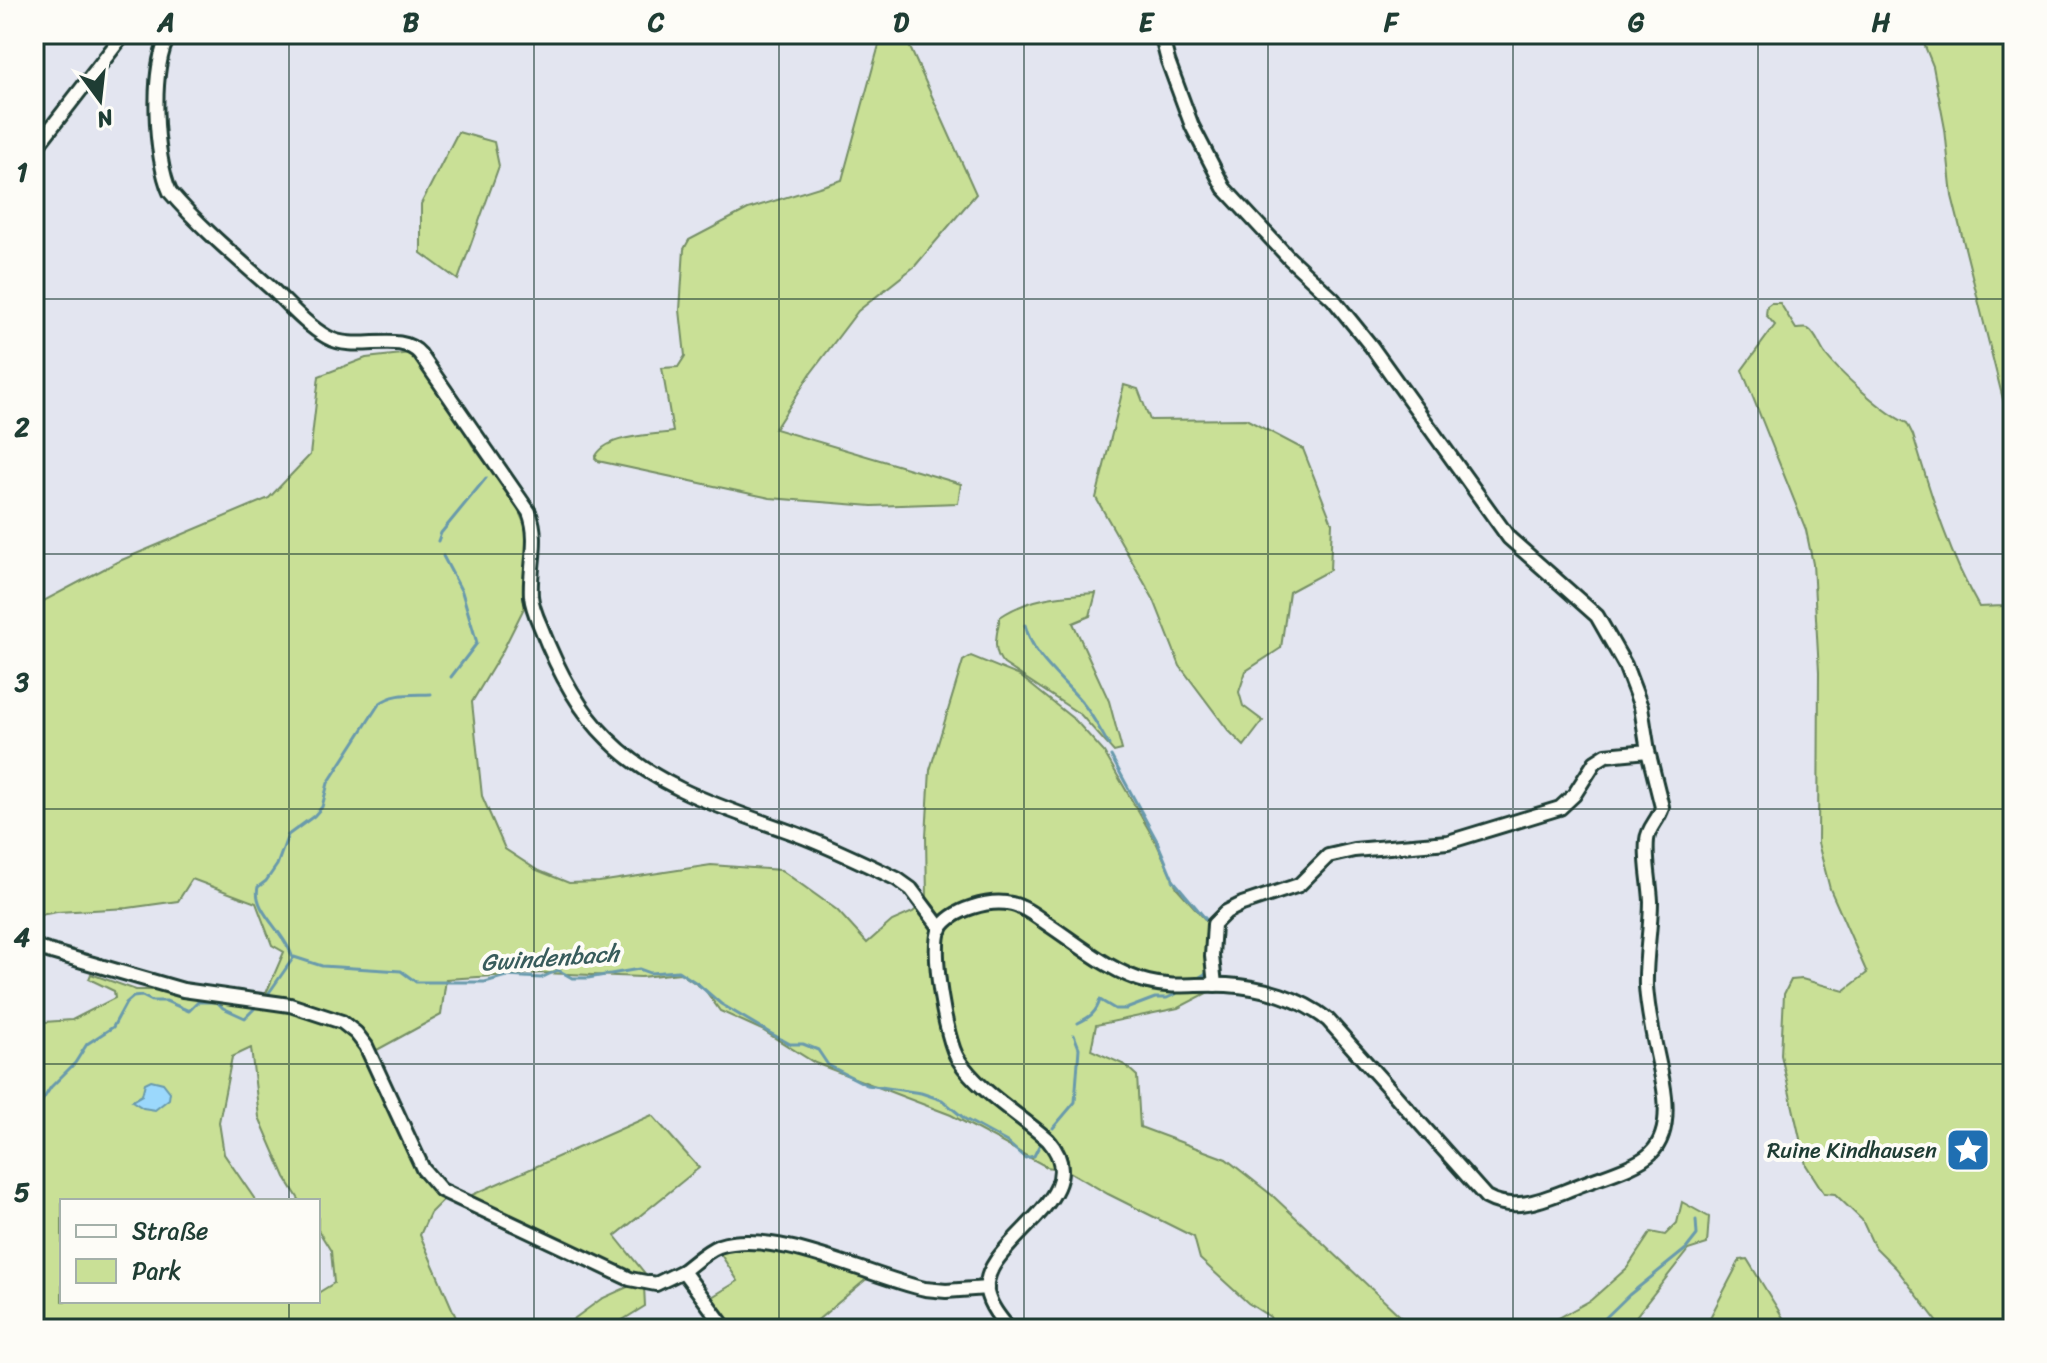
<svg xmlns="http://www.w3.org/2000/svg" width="2047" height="1363" viewBox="0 0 2047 1363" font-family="Sriracha,sans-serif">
  <rect width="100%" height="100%" fill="#e3e5f0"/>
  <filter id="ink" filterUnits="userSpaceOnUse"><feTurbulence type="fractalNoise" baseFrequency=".0125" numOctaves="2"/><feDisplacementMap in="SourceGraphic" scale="16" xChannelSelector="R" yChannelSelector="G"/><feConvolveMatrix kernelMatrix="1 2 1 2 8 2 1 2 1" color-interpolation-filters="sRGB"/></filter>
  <g filter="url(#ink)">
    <g fill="#c9e096" stroke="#748e65" stroke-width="2" fill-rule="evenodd">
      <path d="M882 34H904L976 194 915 266 858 311 811 373 775 429 961 484 958 503 872 506 770 498 598 461 595 458C605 434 651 436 673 432L662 368 678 367 685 356 680 310 684 249 689 240 748 209 842 180Z"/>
      <path d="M1920 34H2013V439L1952 196 1945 129 1933 66Z"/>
      <path d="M458 132 494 142 499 166 458 280 421 253V204Z"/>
      <path d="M1771 303H1780L1796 329C1799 329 1805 328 1808 329 1816 333 1820 348 1826 355 1840 373 1886 415 1907 423L1913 435C1931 494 1948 553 1979 607L2004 606 2013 602V1329H1943L1896 1268 1874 1246 1862 1220 1835 1194 1824 1193 1806 1165 1781 1055 1784 994 1791 980 1802 979 1844 991 1867 973 1830 889 1818 843 1819 672 1813 564 1806 530 1742 370 1775 325 1766 315 1767 306Z"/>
      <path d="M420 352 472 445 514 500 530 537 526 604 502 652 472 702 482 796 505 849 537 870 569 883 599 882 711 865 781 870 837 910 867 943 892 921 913 912 927 899 926 836 930 770 963 661 971 656 1020 676 1076 721 1104 752 1157 844 1177 888 1210 925 1209 992 1178 1008 1096 1025 1091 1050 1125 1065 1137 1076 1140 1127 1226 1159 1273 1196 1414 1329H1275L1270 1317 1248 1303 1200 1259 1194 1237 1108 1194 1068 1171 1047 1167 951 1115 815 1063 762 1030 720 1011 705 990 680 973 641 977 543 973 446 979 441 1015 375 1051 426 1166 451 1192 430 1213 420 1235 461 1329H34V1029L44 1022 72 1020 115 998 114 991 89 979 91 974 136 990H177L264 998 284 952 272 945 256 903 192 879 178 901 128 908 57 912 34 916V606L117 562 269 498 310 455 319 376 366 358ZM251 1048 259 1117 285 1177 300 1201H318V1230L331 1251 334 1283 318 1293V1301H62V1201H256L224 1154 219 1122 232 1057Z"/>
      <path d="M1124 385 1138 389 1150 420 1246 419 1303 449 1332 523 1330 570 1289 592 1281 648 1246 671 1239 692 1243 706 1263 721 1244 746 1228 730 1180 666 1154 600 1096 498Z"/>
      <path d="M1096 593 1090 616 1073 623 1109 701 1122 750 1114 752 1081 715 1004 664C991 651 997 633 1000 617 1030 597 1061 595 1096 593Z"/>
      <path d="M652 1115 699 1168 615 1236 651 1281 644 1286 645 1306 608 1329H560L601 1299 632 1285 465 1198Z"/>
      <path d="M1682 1202 1709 1217 1707 1244 1688 1250 1626 1329H1539L1591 1300 1627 1268 1651 1232 1665 1235 1677 1223Z"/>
      <path d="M756 1241 876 1271 807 1329H722L702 1303 738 1281 716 1247Z"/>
      <path d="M1747 1259 1790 1329H1704L1740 1260Z"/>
    </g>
    <path fill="#9bd8fc" stroke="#699aac" stroke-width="2" d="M151 1080 163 1083 170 1092 169 1099 155 1110 143 1108 132 1101 142 1095 145 1083Z"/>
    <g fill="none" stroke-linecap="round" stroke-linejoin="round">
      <g stroke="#699aac" stroke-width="3">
        <path d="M438 541 441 533 486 478"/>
        <path d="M443 556 462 592 477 643 451 677"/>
        <path d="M1025 625C1034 659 1060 676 1081 701 1092 714 1100 730 1109 745"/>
        <path d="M1111 756 1157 841 1172 877"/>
        <path d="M1173 880 1209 923"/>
        <path d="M292 956C285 932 252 910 258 887L266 881 277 865 288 835 314 816 322 807 328 783 379 704C394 692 413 695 431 694"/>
        <path d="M1193 981 1210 971"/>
        <path d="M266 997 294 957 322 966 401 971 416 982H485L506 976 541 978 558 970 572 978H588L639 969 650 973 678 971 698 984 721 1004 770 1033 790 1044H803L818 1050 828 1065 867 1085 921 1093 942 1100 965 1119 1007 1142 1025 1158 1034 1156 1040 1144"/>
        <path d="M1078 1023C1090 1017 1096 1013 1100 1000L1115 1009H1126L1155 998H1167L1176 994"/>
        <path d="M34 1103 42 1101 51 1087 75 1063 87 1044 113 1027 126 1003 133 997 142 996 152 1001H166L189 1011 198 1002H217L223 1008 245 1018 256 1007"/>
        <path d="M1053 1128 1075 1102 1079 1048 1074 1035"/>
        <path d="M1594 1329 1629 1295 1686 1249 1697 1235 1696 1220"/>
      </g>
      <g stroke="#1f3d34" stroke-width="18">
        <g id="minor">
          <path d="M170 34C149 64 155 160 170 192 200 227 237 258 272 289 289 305 306 325 327 337 357 354 400 330 420 354L529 512C540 540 529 566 531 596 532 606 536 616 540 625 555 664 577 709 608 739 658 790 731 810 796 834 831 847 864 863 897 879L911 889 941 929"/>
          <path d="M1161 34 1168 61 1192 126 1224 188 1289 258 1333 299 1371 346 1509 538 1597 616 1625 665 1641 707 1648 751 1606 755 1595 762 1574 795 1560 808 1448 842 1354 850 1328 856 1299 885 1242 904 1226 912 1214 924 1212 956 1215 985"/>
          <path d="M34 150 124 34"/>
          <path d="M34 947 183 990 290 1005 342 1022 356 1033 366 1046 423 1169 441 1190 630 1279 656 1284 683 1271"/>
          <path d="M726 1329 683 1271C694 1263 706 1251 719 1246 775 1228 868 1276 925 1289L946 1291 987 1288"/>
          <path d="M1009 1329C1000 1318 990 1306 987 1292 979 1241 1100 1199 1048 1140 1019 1114 979 1092 958 1059 946 1041 930 948 940 929 952 909 990 899 1012 904 1025 907 1037 917 1049 925 1079 945 1112 973 1148 982 1175 989 1200 983 1227 985 1263 987 1300 998 1328 1020L1486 1197C1515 1213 1544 1199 1573 1188 1593 1179 1636 1168 1651 1153 1669 1135 1667 1105 1663 1083 1657 1051 1648 1019 1646 986 1645 958 1651 930 1651 901 1650 881 1645 860 1647 840 1648 827 1659 820 1662 807L1648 751"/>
        </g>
      </g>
      <use href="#minor" stroke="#fdfcf7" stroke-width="12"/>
    </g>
  </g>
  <path fill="none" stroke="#1f3d34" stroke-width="2" stroke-opacity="0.55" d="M289 34V1201M534 34V1329M779 34V1329M1024 34V1329M1268 34V1329M1513 34V1329M1758 34V1329M34 299H2013M34 554H2013M34 809H2013M34 1064H2013M289 1301V1329"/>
  <defs>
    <g id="sight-square" transform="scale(2.3)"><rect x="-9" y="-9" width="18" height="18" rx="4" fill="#1f6fb2" stroke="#fdfcf7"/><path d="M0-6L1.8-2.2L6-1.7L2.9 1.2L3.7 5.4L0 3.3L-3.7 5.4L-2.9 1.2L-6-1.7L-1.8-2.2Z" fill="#fff"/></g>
  </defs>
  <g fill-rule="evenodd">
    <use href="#sight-square" x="1968" y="1150"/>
  </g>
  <g text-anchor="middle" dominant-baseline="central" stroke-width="8" stroke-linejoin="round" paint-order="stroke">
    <g font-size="22" fill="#1f3d34" stroke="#fdfcf7" text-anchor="end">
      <text x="1937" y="1150">Ruine Kindhausen</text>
    </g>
    <g font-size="24" font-style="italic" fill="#385c5c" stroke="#fdfcf7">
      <text transform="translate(550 958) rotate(-4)">Gwindenbach</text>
    </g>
  </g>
  <rect width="2047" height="1363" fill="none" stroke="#fdfcf7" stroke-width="88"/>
  <rect x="60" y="1199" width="260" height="104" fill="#fdfcf7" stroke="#a4b0a9" stroke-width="2"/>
  <rect x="76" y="1225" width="40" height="12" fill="#fdfcf7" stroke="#a4b0a9" stroke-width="2"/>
  <text x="132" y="1239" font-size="24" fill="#1f3d34">Straße</text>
  <rect x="76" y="1259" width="40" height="24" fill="#c9e096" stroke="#a4b0a9" stroke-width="2"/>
  <text x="132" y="1279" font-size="24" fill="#1f3d34">Park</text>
  <g transform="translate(100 100) rotate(165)" stroke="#fdfcf7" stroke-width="6" paint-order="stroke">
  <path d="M0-6L14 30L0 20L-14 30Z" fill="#1f3d34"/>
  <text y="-12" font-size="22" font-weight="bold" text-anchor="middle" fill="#1f3d34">N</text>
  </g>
  <rect x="44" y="44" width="1959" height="1275" fill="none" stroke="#1f3d34" stroke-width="3"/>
  <g font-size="26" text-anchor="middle" font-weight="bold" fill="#1f3d34">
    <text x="166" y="31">A</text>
    <text x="411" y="31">B</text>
    <text x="656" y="31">C</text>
    <text x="901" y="31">D</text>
    <text x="1146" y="31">E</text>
    <text x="1391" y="31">F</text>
    <text x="1636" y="31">G</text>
    <text x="1881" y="31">H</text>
    <text x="22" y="181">1</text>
    <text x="22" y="436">2</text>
    <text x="22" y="691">3</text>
    <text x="22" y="946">4</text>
    <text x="22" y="1201">5</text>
  </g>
</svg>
